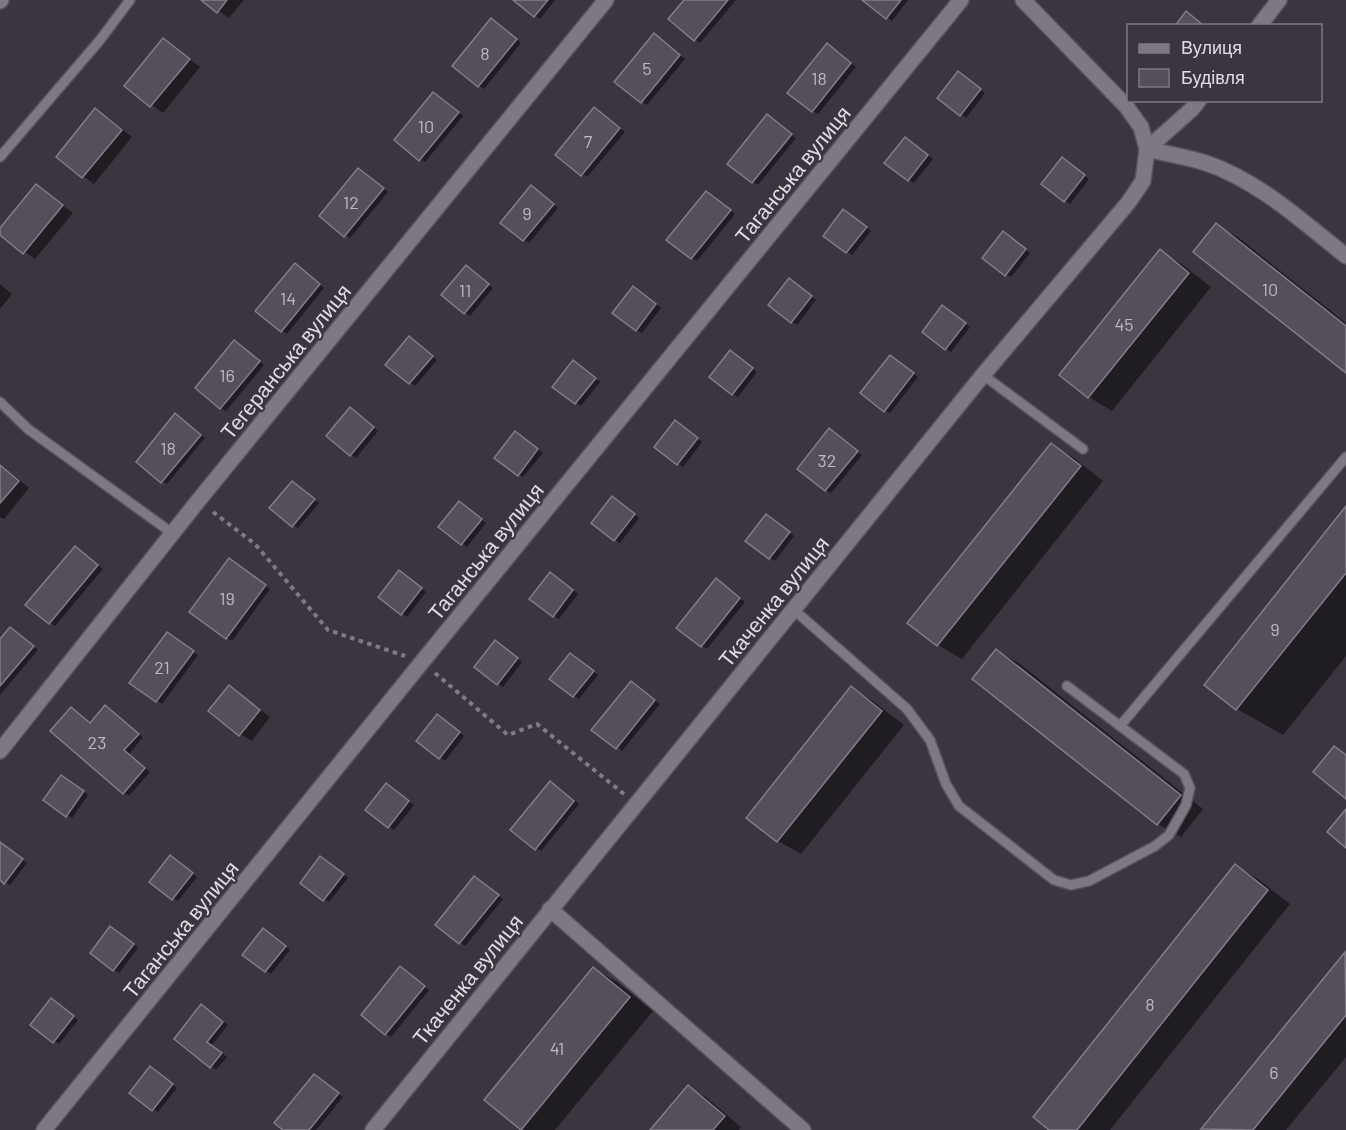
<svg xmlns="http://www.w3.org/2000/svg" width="1346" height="1130" viewBox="0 0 1346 1130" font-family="Barlow,sans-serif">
  <rect width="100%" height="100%" fill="#3b3540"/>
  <g fill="#0007">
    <path d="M203 0H244L229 18Z"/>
    <path d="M515 0H555L540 19Z"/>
    <path d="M686 0H736L700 43 670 19Z"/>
    <path d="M864 0H908L892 21Z"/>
    <path d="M492 20 521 43 484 89 479 86Z"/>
    <path d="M659 38 685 59 647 105 642 102Z"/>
    <path d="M164 39 200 67 163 113 126 86Z"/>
    <path d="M832 48 856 67 818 114 812 111Z"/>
    <path d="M963 76 985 93 966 118 939 98Z"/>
    <path d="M439 96 463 116 425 162 420 159Z"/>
    <path d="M595 108 625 132 587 177 582 174Z"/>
    <path d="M96 110 107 117 132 137 94 184 58 157Z"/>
    <path d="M773 119 796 138 758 185 753 182Z"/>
    <path d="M911 142 933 159 914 183 909 180Z"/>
    <path d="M1067 162 1089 179 1070 204 1043 184Z"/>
    <path d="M364 173 388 192 350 238 345 235Z"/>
    <path d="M36 186 73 213 35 259 0 233V230Z"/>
    <path d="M537 190 558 208 529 243 524 240Z"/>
    <path d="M711 196 735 214 697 261 692 258Z"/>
    <path d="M849 214 871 231 852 255 825 236Z"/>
    <path d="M1216 225 1239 238 1346 323V371Z"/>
    <path d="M1008 236 1030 253 1011 277 1006 274Z"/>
    <path d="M1160 251 1183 265 1211 287 1112 411 1089 397 1061 375Z"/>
    <path d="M300 268 324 288 287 334 257 311Z"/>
    <path d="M471 270 493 288 470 316 443 295Z"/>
    <path d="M794 283 816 300 797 325 792 322Z"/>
    <path d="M0 284 12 294 0 309Z"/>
    <path d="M639 291 661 308 642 333 636 330Z"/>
    <path d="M948 310 970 327 951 352 946 349Z"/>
    <path d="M414 341 437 360 415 386 387 364Z"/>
    <path d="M240 345 264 365 226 411 221 408Z"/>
    <path d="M735 355 757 372 738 397 733 394Z"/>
    <path d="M895 360 918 377 890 413 885 410Z"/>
    <path d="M578 365 600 382 581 406 554 387Z"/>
    <path d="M355 412 378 431 356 458 328 436Z"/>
    <path d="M180 418 205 438 167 484 162 481Z"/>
    <path d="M680 425 702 442 683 467 656 447Z"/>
    <path d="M835 433 862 455 831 493 826 490Z"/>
    <path d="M520 436 543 453 523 477 518 474Z"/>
    <path d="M1051 445 1074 458 1103 481 962 659 938 645 909 622Z"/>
    <path d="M0 464 29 488 4 519 0 517Z"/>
    <path d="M298 486 319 503 298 528 293 525Z"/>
    <path d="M617 501 639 518 620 543 615 540Z"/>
    <path d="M464 506 486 523 467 547 440 527Z"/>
    <path d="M1346 509V656L1283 735 1237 709 1206 685Z"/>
    <path d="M772 519 794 536 775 561 770 558Z"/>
    <path d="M80 551 103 569 55 626 50 623Z"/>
    <path d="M234 563 270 589 232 641 227 638Z"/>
    <path d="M404 575 426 592 407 617 380 597Z"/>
    <path d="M556 577 578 594 559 619 554 616Z"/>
    <path d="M722 583 745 602 707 649 702 646Z"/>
    <path d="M11 629 38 650 0 695V641Z"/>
    <path d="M172 637 198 655 162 704 131 682Z"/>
    <path d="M500 645 522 662 503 687 476 667Z"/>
    <path d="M997 651 1020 664 1203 809 1181 837 1158 824Z"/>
    <path d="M576 658 598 675 579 699 574 696Z"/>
    <path d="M637 686 660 704 622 751 594 730Z"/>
    <path d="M229 687 270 717 252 741 240 734Z"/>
    <path d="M851 688 874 702 904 725 801 854 778 841 748 817Z"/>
    <path d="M106 707 143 737 129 754 150 772 129 796 124 793 72 709 91 724Z"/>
    <path d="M443 719 464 736 445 761 418 741Z"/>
    <path d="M67 780 88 795 72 818 67 815Z"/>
    <path d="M556 786 579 804 541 851 536 848Z"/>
    <path d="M391 788 414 805 394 830 367 810Z"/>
    <path d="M0 844 27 863 10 885 0 879Z"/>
    <path d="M175 860 197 877 178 901 151 882Z"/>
    <path d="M326 861 348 878 329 902 324 899Z"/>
    <path d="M1235 866 1258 879 1290 904 1110 1130H1051Z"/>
    <path d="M480 881 503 899 465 946 437 925Z"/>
    <path d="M116 931 138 948 119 973 114 970Z"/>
    <path d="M268 932 290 950 271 974 244 954Z"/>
    <path d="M1345 954 1346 1057 1286 1130H1205L1203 1129Z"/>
    <path d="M594 969 617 982 653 1011 555 1130H524L486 1099Z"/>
    <path d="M406 971 429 990 391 1037 363 1015Z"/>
    <path d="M56 1002 78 1020 59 1044 54 1041Z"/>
    <path d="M207 1009 228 1025 212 1045 227 1057 216 1070 176 1038Z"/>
    <path d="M155 1071 177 1088 158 1112 153 1109Z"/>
    <path d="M319 1079 343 1097 316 1130H286Z"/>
    <path d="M688 1087 706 1097 741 1127 739 1130H652Z"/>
  </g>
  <g fill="#554e5b" stroke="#837c89" stroke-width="1.5">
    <path d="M201 0H227L217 13Z"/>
    <path d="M513 0H548L534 17Z"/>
    <path d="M684 0H728L694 41 668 19Z"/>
    <path d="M862 0H901L886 19Z"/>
    <path d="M1186 11 1204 26H1175Z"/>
    <path d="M491 18 517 39 478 87 452 66Z"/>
    <path d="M654 33 680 55 641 103 614 82Z"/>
    <path d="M163 38 190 59 150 107 124 86Z"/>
    <path d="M827 43 851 63 812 112 787 93Z"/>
    <path d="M958 71 981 89 960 116 937 98Z"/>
    <path d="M433 92 459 112 419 161 394 140Z"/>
    <path d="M594 107 620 128 581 176 555 155Z"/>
    <path d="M95 108 122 130 82 178 56 157Z"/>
    <path d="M767 114 792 134 752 183 727 164Z"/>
    <path d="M905 137 928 155 908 181 884 163Z"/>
    <path d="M1062 157 1085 175 1064 202 1041 184Z"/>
    <path d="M358 168 384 188 344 237 319 216Z"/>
    <path d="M36 184 63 205 23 254 0 235V228Z"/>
    <path d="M531 185 554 204 523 241 500 223Z"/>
    <path d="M706 191 731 210 691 259 666 240Z"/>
    <path d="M843 209 867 227 846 253 823 236Z"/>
    <path d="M1216 223 1346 326V373L1193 252Z"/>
    <path d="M1003 231 1026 249 1005 276 982 258Z"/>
    <path d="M1160 249 1189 273 1088 398 1059 375Z"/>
    <path d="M295 263 320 284 281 332 255 311Z"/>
    <path d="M466 265 489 284 464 314 441 295Z"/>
    <path d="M789 278 812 296 791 323 768 305Z"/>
    <path d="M633 286 656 304 636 331 612 313Z"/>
    <path d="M942 305 966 323 945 350 922 332Z"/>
    <path d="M409 336 433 356 409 384 385 365Z"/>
    <path d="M234 340 260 361 220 409 195 388Z"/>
    <path d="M730 350 753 368 732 395 709 377Z"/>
    <path d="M890 355 914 373 884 412 860 393Z"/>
    <path d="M573 360 596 378 575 404 552 387Z"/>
    <path d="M350 407 374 427 350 456 326 436Z"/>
    <path d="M175 413 201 435 161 483 136 462Z"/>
    <path d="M675 420 698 438 677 465 654 447Z"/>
    <path d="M829 428 858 451 825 491 797 469Z"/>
    <path d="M515 431 538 449 518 476 494 458Z"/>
    <path d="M1051 443 1081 466 937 646 907 623Z"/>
    <path d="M0 465 19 481 0 503Z"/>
    <path d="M292 481 315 499 292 527 269 508Z"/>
    <path d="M612 496 635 514 614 541 591 523Z"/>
    <path d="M459 501 482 519 461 545 438 527Z"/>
    <path d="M1346 506V573L1236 710 1204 685Z"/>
    <path d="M766 514 790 532 769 559 745 541Z"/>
    <path d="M75 546 98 565 49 624 25 605Z"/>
    <path d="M229 558 266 585 226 639 189 612Z"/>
    <path d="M399 570 422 588 401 615 378 597Z"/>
    <path d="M550 572 573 590 553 617 529 599Z"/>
    <path d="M716 578 740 598 701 647 676 628Z"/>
    <path d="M10 627 34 646 0 686V639Z"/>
    <path d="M167 632 194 651 156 702 129 683Z"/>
    <path d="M495 640 518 658 497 685 474 667Z"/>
    <path d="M996 649 1181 795 1157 825 972 679Z"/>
    <path d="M570 653 594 671 573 697 549 679Z"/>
    <path d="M631 681 655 700 616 749 591 730Z"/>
    <path d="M229 685 260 710 239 736 208 711Z"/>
    <path d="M851 686 882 711 777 842 746 818Z"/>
    <path d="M105 705 139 734 124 750 145 768 123 794 50 731 71 707 90 723Z"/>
    <path d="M437 714 460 732 439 759 416 741Z"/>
    <path d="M1334 746 1346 755V799L1313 772Z"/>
    <path d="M61 775 84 791 66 817 43 800Z"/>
    <path d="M550 781 574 801 535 850 510 830Z"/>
    <path d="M386 783 409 801 388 828 365 810Z"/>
    <path d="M1346 809V848L1327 832Z"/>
    <path d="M0 842 23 859 4 884 0 880Z"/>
    <path d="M170 855 193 873 172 900 149 882Z"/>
    <path d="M320 856 344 874 323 901 300 883Z"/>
    <path d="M1235 864 1268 890 1077 1130H1049L1033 1117Z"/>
    <path d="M474 876 499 895 459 944 435 925Z"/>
    <path d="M110 926 134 944 113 971 90 953Z"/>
    <path d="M263 928 286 946 265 972 242 955Z"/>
    <path d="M1345 952 1346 1015 1253 1130 1201 1129Z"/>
    <path d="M400 966 425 986 385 1035 361 1015Z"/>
    <path d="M593 967 630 997 521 1130 484 1100Z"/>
    <path d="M51 998 74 1016 53 1043 30 1025Z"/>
    <path d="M201 1004 223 1022 207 1042 222 1053 210 1068 174 1039Z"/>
    <path d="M150 1066 173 1084 152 1111 129 1093Z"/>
    <path d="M314 1074 339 1093 309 1130H283L274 1123Z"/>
    <path d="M688 1085 725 1116 713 1130H650Z"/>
  </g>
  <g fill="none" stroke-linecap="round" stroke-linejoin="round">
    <g stroke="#57525c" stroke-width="12">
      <g id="service">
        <path d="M0 157 100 40 130 0"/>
        <path d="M983 375 1083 449"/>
        <path d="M0 402 28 429 172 533"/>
        <path d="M793 609 907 709 930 740 946 784 959 806 1054 880 1071 885 1089 881 1155 846 1169 835 1186 805 1190 788 1184 774 1067 686"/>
        <path d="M1120 726 1346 457"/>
      </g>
    </g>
    <g stroke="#57525c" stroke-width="18">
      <g id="minor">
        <path d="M0 1 1 0"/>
        <path d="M1259 26 1279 0"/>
        <path d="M1147 149C1167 154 1187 157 1206 163 1259 181 1303 222 1346 256"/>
        <path d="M1147 149 1192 109 1199 100"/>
        <path d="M0 751 198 501 606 0"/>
        <path d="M550 909 803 1130"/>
        <path d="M44 1130 422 662 961 0"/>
      </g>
    </g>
    <g stroke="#57525c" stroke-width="18">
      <path id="tertiary" d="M373 1130 983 375 1128 203 1143 181 1147 149 1141 127 1126 106 1023 0"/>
    </g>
    <g stroke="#807a84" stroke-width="4" stroke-dasharray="4.5 4.5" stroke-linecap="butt">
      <path d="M213 512 255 544 328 630 405 656"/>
      <path d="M435 673 508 735 537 724 624 794"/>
    </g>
    <use href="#service" stroke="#7e7784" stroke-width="9"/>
    <use href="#minor" stroke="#7e7784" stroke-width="15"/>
    <use href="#tertiary" stroke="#7e7784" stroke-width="15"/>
  </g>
  <g text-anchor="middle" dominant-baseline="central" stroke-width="4.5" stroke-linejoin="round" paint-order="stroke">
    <g font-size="18" fill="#beb8c2">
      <text x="485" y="53">8</text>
      <text x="647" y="68">5</text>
      <text x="819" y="78">18</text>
      <text x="426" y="126">10</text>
      <text x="588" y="141">7</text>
      <text x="351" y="202">12</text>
      <text x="527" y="213">9</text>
      <text x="1270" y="289">10</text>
      <text x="465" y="290">11</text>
      <text x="288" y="298">14</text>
      <text x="1124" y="324">45</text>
      <text x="227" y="375">16</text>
      <text x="168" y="448">18</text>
      <text x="827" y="460">32</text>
      <text x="227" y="598">19</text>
      <text x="1275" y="629">9</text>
      <text x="162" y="667">21</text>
      <text x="97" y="742">23</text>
      <text x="1150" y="1004">8</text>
      <text x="557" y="1048">41</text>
      <text x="1274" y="1072">6</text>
    </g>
    <g font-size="21" fill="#e1dce4" stroke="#3b3540">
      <text transform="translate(792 174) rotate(-51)">Таганська вулиця</text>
      <text transform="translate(285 361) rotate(-51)">Тегеранська вулиця</text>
      <text transform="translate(485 551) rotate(-51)">Таганська вулиця</text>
      <text transform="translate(773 601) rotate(-51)">Ткаченка вулиця</text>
      <text transform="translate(180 929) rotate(-51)">Таганська вулиця</text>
      <text transform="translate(467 979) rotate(-51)">Ткаченка вулиця</text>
    </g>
  </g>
  <rect x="1127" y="24" width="195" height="78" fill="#3b3540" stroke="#7d7882" stroke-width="1.5"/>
  <rect x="1139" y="44" width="30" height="9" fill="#7e7784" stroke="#7d7882" stroke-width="1.5"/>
  <text x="1181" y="54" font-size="18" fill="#e1dce4">Вулиця</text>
  <rect x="1139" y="69" width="30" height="18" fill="#554e5b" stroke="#7d7882" stroke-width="1.5"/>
  <text x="1181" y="84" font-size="18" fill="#e1dce4">Будівля</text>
</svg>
